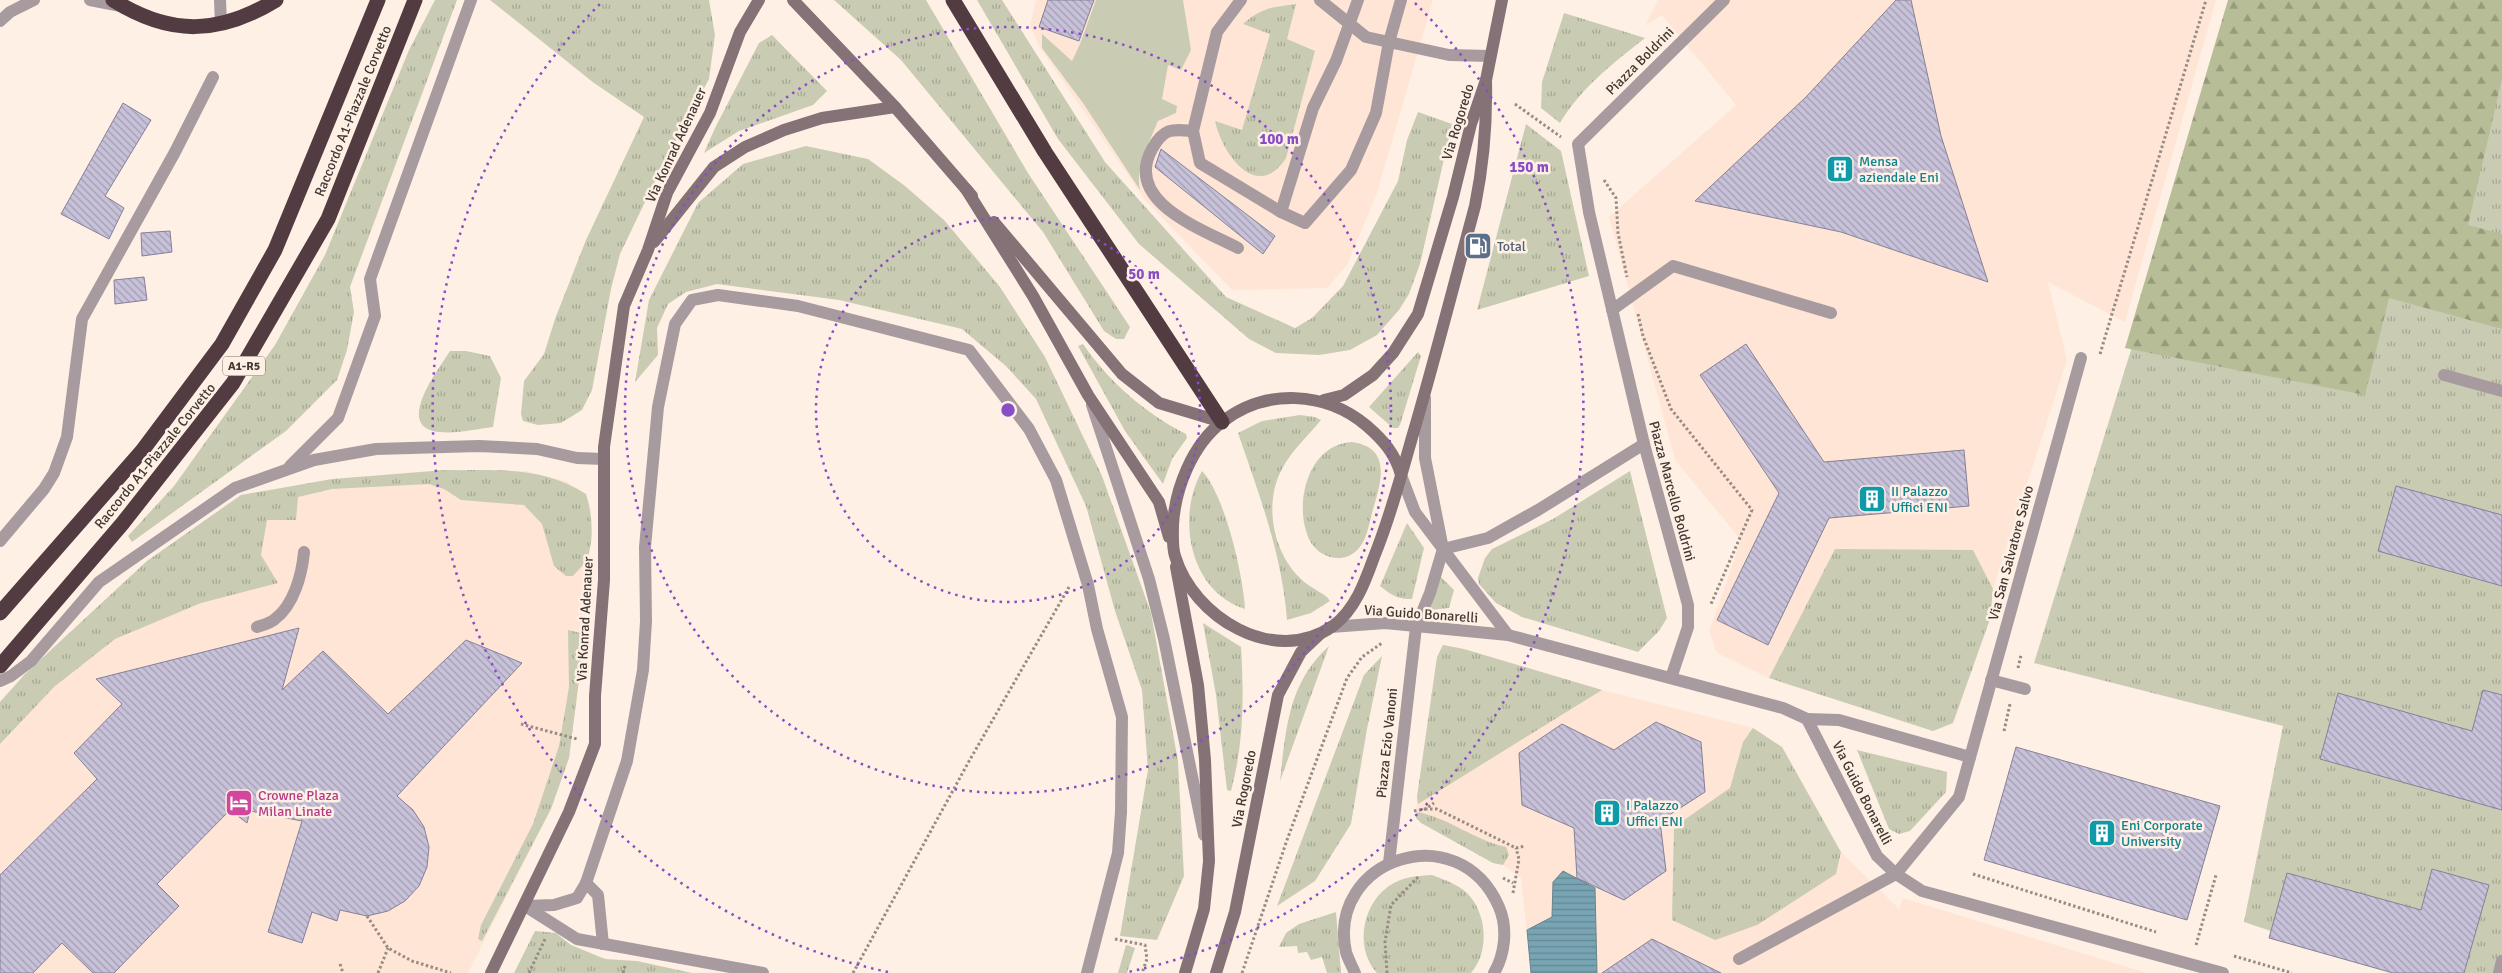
<svg xmlns="http://www.w3.org/2000/svg" width="2502" height="973" viewBox="0 0 2502 973" font-family="Signika,sans-serif">
  <defs>
    <pattern id="grass-tufts" width="24" height="20" patternUnits="userSpaceOnUse" patternTransform="scale(1.25)"><rect width="24" height="20" fill="#c9ccb3"/><path d="M3 7l-1-3M5 7V3M7 7l1-3M15 17l-1-3M17 17v-4M19 17l1-3" fill="none" stroke="#a5a792"/></pattern>
    <pattern id="forest-firs" width="22" height="20" patternUnits="userSpaceOnUse" patternTransform="scale(1.25)"><rect width="22" height="20" fill="#b7bd96"/><path d="M5 1l3.5 6h-7zM16 11l3.5 6h-7z" fill="#969b7b"/></pattern>
    <pattern id="water-rules" width="6" height="5" patternUnits="userSpaceOnUse" patternTransform="scale(1.25)"><rect width="6" height="5" fill="#78a4b3"/><path d="M0 2.5h6" fill="none" stroke="#648792"/></pattern>
    <pattern id="building-back-hatch" width="6" height="6" patternUnits="userSpaceOnUse" patternTransform="scale(1.25)"><rect width="6" height="6" fill="#c7c1d9"/><path d="M-1 5l2 2M0 0l6 6M5-1l2 2" fill="none" stroke="#a39eb1"/></pattern>
  </defs>
  <rect width="100%" height="100%" fill="#fff0e6"/>
  <g fill="#ffe5d5">
    <path d="M1036 0H1433L1377 193 1347 265 1327 288 1232 290 1145 200 1040 48 1030 26Z"/>
    <path d="M1658 0H2216L2125 322 2048 282 2067 360 1993 589 1990 619 1953 723 1933 731 1769 678 1717 653 1709 632 1741 540 1675 460 1609 217 1736 105 1662 15 1645 26Z"/>
    <path d="M445 470 526 471 565 481 586 494 591 510 585 634 569 758 551 809 468 973H0V702L25 674 147 561 241 495 332 489Z"/>
    <path d="M1443 645 1464 649 1602 690 1753 728 1782 747 1841 852 1899 909 1903 898 2147 973H1531L1521 878 1503 865 1493 863 1416 818 1417 797 1437 657Z"/>
  </g>
  <g fill="url(#grass-tufts)">
    <path d="M435 0H457L350 287 354 312 347 350 337 380 286 431 132 542 128 536 174 486 275 345 325 255 409 50Z"/>
    <path d="M490 0H709L715 35 709 79 657 177 620 254 611 289 592 390 582 410 561 423 538 425 523 421 521 414 524 381 544 354 555 319 586 240 644 117 594 83Z"/>
    <path d="M834 0H926L1028 173 1130 327 1124 339H1116L1104 331 1043 232 901 60Z"/>
    <path d="M977 0H1002L1105 162 1226 297 1295 328 1312 318 1343 286 1398 181 1407 140 1418 112 1452 124 1420 264 1409 294 1399 310 1377 335 1350 350 1319 355 1276 353 1249 339 1139 244 1058 139Z"/>
    <path d="M2502 0V973H2397L2244 922 2283 726 2034 663 2227 40Z"/>
    <path d="M1296 4 1287 39 1315 51 1286 158C1257 203 1222 154 1215 121L1242 130 1270 34 1243 24C1261 8 1272 7 1296 4Z"/>
    <path d="M1564 13 1645 38C1613 63 1581 88 1560 123L1541 108 1542 82Z"/>
    <path d="M772 35 827 91 813 105 739 131 704 153 715 128 759 43Z"/>
    <path d="M1526 124 1561 151 1589 276 1477 310Z"/>
    <path d="M806 146 868 159 905 186 944 220 1000 287 1045 357 1102 476 1151 613 1178 761 1184 876 1157 940 1120 936 1148 770 1142 690 1115 611 1086 506 1036 399 1007 367 962 329 839 300 717 284 686 292 668 304 657 328 658 355 635 382 649 300 698 203 743 164Z"/>
    <path d="M1083 344C1109 382 1145 413 1186 434L1187 438 1172 459 1163 484 1125 431 1078 346Z"/>
    <path d="M450 351H466L490 356 501 378 493 427C477 429 456 434 439 432 393 427 439 369 450 351Z"/>
    <path d="M1418 352 1421 356 1400 425 1398 428H1393L1369 407Z"/>
    <path d="M1300 415 1315 417 1321 420C1308 436 1292 450 1282 469 1264 502 1272 550 1299 577 1307 586 1318 590 1327 597L1330 601 1311 613 1287 620C1282 554 1259 494 1238 433L1262 421Z"/>
    <path d="M1352 442C1394 448 1380 485 1372 513 1369 524 1367 539 1359 548 1344 566 1318 558 1309 539 1293 504 1308 444 1352 442Z"/>
    <path d="M445 470C498 471 540 465 586 494 592 513 595 542 586 561 583 566 577 571 573 576H566L554 566 542 524 524 505 461 500 444 489 429 484 332 489 298 497 296 520H267L261 555 278 583 201 603 115 639 54 687 0 744V702L25 674 147 561 241 495 332 479Z"/>
    <path d="M1202 471C1225 495 1243 575 1245 609 1189 592 1176 516 1202 471Z"/>
    <path d="M1630 471 1667 618 1659 631 1638 652 1522 617 1496 603 1479 584 1478 578 1485 558 1492 549 1553 519Z"/>
    <path d="M1407 523 1424 548 1412 599C1398 600 1390 594 1380 586Z"/>
    <path d="M1835 549 1973 550 1993 589 1990 619 1953 723 1933 731 1769 678Z"/>
    <path d="M1440 576 1454 590 1449 608 1430 610Z"/>
    <path d="M1203 623 1241 647C1244 696 1244 743 1231 791L1227 790 1216 695Z"/>
    <path d="M568 630 585 634 569 758 551 809 482 941 478 939 481 925 533 824 559 746 569 687Z"/>
    <path d="M1443 645 1464 649 1602 690 1418 804 1417 797 1437 657Z"/>
    <path d="M1329 646 1280 781C1286 729 1288 683 1329 646Z"/>
    <path d="M1382 656 1367 729 1351 824 1315 881 1277 906 1364 675Z"/>
    <path d="M1753 728 1782 747 1841 852 1836 874 1757 925 1715 940 1672 920 1674 827 1730 788 1743 742Z"/>
    <path d="M1857 750 1947 772 1946 792 1910 831 1899 834 1889 829Z"/>
    <path d="M1417 812C1449 818 1474 840 1506 847L1509 855 1503 865 1493 863 1421 823 1416 818Z"/>
    <path d="M1432 875C1445 880 1457 884 1467 893 1487 913 1490 952 1471 973H1377C1353 947 1363 899 1394 883 1406 876 1419 876 1432 875Z"/>
    <path d="M1336 912 1341 973H1327L1322 957 1311 960 1307 952 1298 953 1297 946 1279 947 1286 933 1299 924Z"/>
    <path d="M535 931 556 933 571 945 605 959 637 961 692 973H514Z"/>
    <path d="M1126 945 1135 948 1127 973H1118Z"/>
  </g>
  <path fill="url(#forest-firs)" d="M2228 0H2502V79L2468 225 2502 234V329L2389 298 2365 395 2125 348Z"/>
  <path fill="#c9ccb3" d="M1096 0H1183L1191 50 1181 70 1168 65 1162 99 1177 106 1176 113 1158 121C1149 144 1135 166 1140 190L1083 103 1042 48V34L1072 61 1080 44Z"/>
  <path fill="url(#water-rules)" stroke="#68848c" d="M1563 871 1595 888 1597 973H1531L1527 930 1552 917 1553 882Z"/>
  <g fill="url(#building-back-hatch)" stroke="#868097">
    <path d="M1048 0H1094L1079 41 1039 27Z"/>
    <path d="M1896 0H1911L1941 136 1988 282 1841 232 1695 201 1806 97Z"/>
    <path d="M123 103 151 120 105 196 124 208 109 239 61 214Z"/>
    <path d="M1161 149 1275 236 1263 254 1155 167Z"/>
    <path d="M170 231 172 252 142 256 141 233Z"/>
    <path d="M144 277 147 300 115 304 114 280Z"/>
    <path d="M1746 344 1824 462 1964 450 1969 506 1829 518 1768 645 1717 620 1779 493 1700 375Z"/>
    <path d="M2396 486 2502 515V586L2378 551Z"/>
    <path d="M299 628 282 690 323 651 388 714 466 640 522 663 397 796 413 810 424 827 429 847 427 867 419 886 405 901 388 911 367 916 340 910 337 921 312 912 302 943 268 932 302 821 250 811 247 823 230 810 157 884 179 906 114 973H93L62 943 33 973H0V875L97 779 74 753 122 704 96 679Z"/>
    <path d="M2483 690 2502 695V810L2320 759 2338 693 2472 731Z"/>
    <path d="M1656 722 1701 742 1705 792 1660 821 1666 871 1624 900 1577 878 1574 828 1522 805 1519 753 1562 724 1614 750Z"/>
    <path d="M2016 747 2220 806 2187 920 1984 860Z"/>
    <path d="M2432 869 2489 885 2464 973H2393L2269 938 2287 873 2421 910Z"/>
    <path d="M1652 939 1721 973H1602Z"/>
  </g>
  <g fill="none" stroke-linecap="round" stroke-linejoin="round">
    <g stroke="#978b83" stroke-width="3" stroke-dasharray="2.5 2.5" stroke-linecap="butt">
      <path d="M1515 104 1561 137"/>
      <path d="M1604 180 1616 198 1618 233 1627 277"/>
      <path d="M1638 314 1643 336 1671 409 1752 510 1711 604"/>
      <path d="M2100 354 2206 0"/>
      <path d="M2018 668 2021 655"/>
      <path d="M521 724 577 739"/>
      <path d="M2004 731 2010 704"/>
      <path d="M1425 809H1437L1516 848 1525 846"/>
      <path d="M1414 811 1425 809 1434 803"/>
      <path d="M1973 874 2156 932"/>
      <path d="M1503 878 1513 883"/>
      <path d="M1513 893 1519 859 1516 848"/>
      <path d="M367 916 388 948 412 961 451 973"/>
      <path d="M1115 939 1145 945 1147 959 1142 973"/>
      <path d="M2196 945 2216 875"/>
      <path d="M2234 956 2292 973"/>
      <path d="M340 964 343 973"/>
      <path d="M378 973 388 948"/>
      <path d="M529 973 545 939"/>
      <path d="M623 973 625 966"/>
      <path d="M853 973 968 763 1069 587"/>
      <path d="M1242 973 1287 840 1347 678 1362 657 1382 643"/>
      <path d="M1387 973 1385 942 1391 905 1419 876"/>
    </g>
    <g stroke="#a89b9f" stroke-width="12">
      <path d="M90 0 121 6"/>
      <path d="M220 0 221 24"/>
      <path d="M1241 0 1217 32 1193 131 1200 163 1281 212 1305 223 1351 170 1376 113 1389 42 1401 0"/>
      <path d="M1320 0 1366 37 1449 55 1490 56"/>
      <path d="M0 21 10 12 34 0"/>
      <path d="M1193 131C1171 129 1164 128 1152 149 1123 202 1202 229 1238 248"/>
      <path d="M1281 212 1313 108 1336 61 1358 0"/>
      <path d="M1612 310 1673 266 1831 313"/>
      <path d="M2444 375 2502 391"/>
      <path d="M290 466 338 418 375 316 370 279 471 0"/>
      <path d="M0 541 44 489 54 473 67 437 82 319 175 152 213 77"/>
      <path d="M257 627C263 625 271 623 275 619 294 605 302 574 304 552"/>
      <path d="M1671 678 1688 627V605L1644 444 1589 212 1578 144 1724 0"/>
      <path d="M1991 680 2025 689"/>
      <path d="M0 681 11 676 31 661 99 582 235 488 314 460 376 449 479 446 537 449 577 458 604 459"/>
      <path d="M1807 719 1839 720 1970 757"/>
      <path d="M586 883 598 895 603 944"/>
      <path d="M525 906 554 905 577 898 586 883 627 761 643 670 646 621 645 547 658 407 675 324 692 300 718 295 798 306 969 350 1029 429 1056 480 1088 585 1097 629 1122 717 1121 812 1118 853 1087 973"/>
      <path d="M525 906 577 939 763 973"/>
      <path d="M1739 959 1896 874 1959 797 2081 358"/>
    </g>
    <g stroke="#a89b9f" stroke-width="12">
      <path d="M1092 405 1149 579 1164 639 1204 835"/>
      <path d="M1401 475 1415 512 1508 635"/>
      <path d="M1443 549 1488 538 1538 510 1644 444"/>
      <path d="M1331 627 1385 623 1508 635 1783 708 1807 719 1877 856 1896 874 1922 891 2223 973"/>
      <path d="M1389 863 1416 627 1430 593 1443 549 1425 458V398"/>
      <path d="M1355 973C1352 966 1348 959 1346 952 1326 859 1459 814 1499 907 1508 928 1505 954 1494 973"/>
      <path d="M2499 973 2502 961"/>
    </g>
    <g stroke="#847276" stroke-width="12">
      <path d="M793 0 895 107 972 196"/>
      <path d="M966 189 1033 296 1088 395 1159 502 1169 537"/>
      <path d="M994 222 1122 374 1159 403 1222 422"/>
      <path d="M654 242 714 167 745 147 784 130 822 118 895 107"/>
      <path d="M1324 400 1344 395 1373 375 1393 353 1418 314 1453 197 1471 124 1486 80 1502 0"/>
      <path d="M1401 475C1395 453 1383 440 1367 426 1326 391 1265 388 1222 422 1192 445 1175 489 1173 525 1173 534 1172 547 1175 556 1193 617 1274 667 1333 626 1355 610 1365 582 1374 557 1389 520 1400 480 1411 441 1434 363 1454 284 1475 206 1484 162 1487 125 1486 80"/>
      <path d="M1176 567 1198 685 1205 760 1209 861 1204 909 1185 973"/>
      <path d="M491 973 569 812 595 744V696L604 580V447L624 306 648 250 667 193 710 113 740 32 759 0"/>
      <path d="M1216 973 1235 912 1278 695 1301 652 1320 634"/>
    </g>
    <g stroke="#533b42" stroke-width="15">
      <path d="M113 0C170 36 219 35 276 0"/>
      <path d="M953 0 1045 152 1222 422"/>
      <path d="M0 613 142 451 222 344 275 250 378 0"/>
      <path d="M0 666 122 524 233 383 328 219 415 0"/>
    </g>
  </g>
  <g fill="none" stroke="#884ec4" stroke-width="2.5" stroke-dasharray="2.5 5">
    <circle cx="1008" cy="410" r="192"/>
    <circle cx="1008" cy="410" r="383"/>
    <path d="M888 972A575 575 0 0 1 601 3M1415 3A575 575 0 0 1 1128 972"/>
  </g>
  <defs>
    <g id="building-square" transform="scale(1.4375)"><rect x="-9" y="-9" width="18" height="18" rx="4" fill="#0f9aa8" stroke="#fff0e6"/><path d="M-4-6H4V6H1V3H-1V6H-4ZM-2.5-4.3h1.7v1.8h-1.7ZM.8-4.3h1.7v1.8H.8ZM-2.5-1h1.7V.8h-1.7ZM.8-1h1.7V.8H.8Z" fill="#fff"/></g>
    <g id="fuel-square" transform="scale(1.4375)"><rect x="-9" y="-9" width="18" height="18" rx="4" fill="#5c6f8a" stroke="#fff0e6"/><path d="M-5.5-6h7V0h2V4h1.3V-2.5L3-4.5l.8-.8L6-3V5H2.5V1h-1V6h-7ZM-4.2-4.7v3.2H.2V-4.7Z" fill="#fff"/></g>
    <g id="hotel-square" transform="scale(1.4375)"><rect x="-9" y="-9" width="18" height="18" rx="4" fill="#d1479c" stroke="#fff0e6"/><path d="M-6-4.5h1.5V1H6V5H4.5V3h-9V5H-6ZM-4 0a1.8 1.8 0 1 1 3.6 0ZM.5 0V-2.5h3Q6-2.5 6 0Z" fill="#fff"/></g>
  </defs>
  <g fill-rule="evenodd">
    <use href="#building-square" x="1840" y="169"/>
    <use href="#fuel-square" x="1478" y="246"/>
    <use href="#building-square" x="1872" y="499"/>
    <use href="#hotel-square" x="239" y="803"/>
    <use href="#building-square" x="1607" y="813"/>
    <use href="#building-square" x="2102" y="833"/>
  </g>
  <g text-anchor="middle" dominant-baseline="central" stroke-width="5" stroke-linejoin="round" paint-order="stroke">
    <rect fill="#fff0e6" stroke="#7a6f67" stroke-width="1" x="223" y="356.5" width="42" height="19" rx="4"/>
    <g font-size="12" font-weight="bold" fill="#413831">
      <text x="244" y="366">A1-R5</text>
    </g>
    <g font-size="14" fill="#413831" stroke="#fff0e6">
      <text transform="translate(1640 61) rotate(-45)">Piazza Boldrini</text>
      <text transform="translate(353 111) rotate(-68)">Raccordo A1-Piazzale Corvetto</text>
      <text transform="translate(1458 122) rotate(-73)">Via Rogoredo</text>
      <text transform="translate(676 145) rotate(-65)">Via Konrad Adenauer</text>
      <text transform="translate(155 456) rotate(-51)">Raccordo A1-Piazzale Corvetto</text>
      <text transform="translate(1672 491) rotate(75)">Piazza Marcello Boldrini</text>
      <text transform="translate(2011 553) rotate(-75)">Via San Salvatore Salvo</text>
      <text transform="translate(1421 614) rotate(4)">Via Guido Bonarelli</text>
      <text transform="translate(585 619) rotate(-87)">Via Konrad Adenauer</text>
      <text transform="translate(1387 743) rotate(-84)">Piazza Ezio Vanoni</text>
      <text transform="translate(1244 789) rotate(-79)">Via Rogoredo</text>
      <text transform="translate(1862 793) rotate(63)">Via Guido Bonarelli</text>
    </g>
    <g font-size="14" fill="#0d838f" stroke="#fff0e6" text-anchor="start">
      <text x="1859" y="161">Mensa<tspan x="1859" dy="16">aziendale Eni</tspan></text>
      <text x="1891" y="491">II Palazzo<tspan x="1891" dy="16">Uffici ENI</tspan></text>
      <text x="1626" y="805">I Palazzo<tspan x="1626" dy="16">Uffici ENI</tspan></text>
      <text x="2121" y="825">Eni Corporate<tspan x="2121" dy="16">University</tspan></text>
    </g>
    <g font-size="14" fill="#4e5e75" stroke="#fff0e6" text-anchor="start">
      <text x="1497" y="246">Total</text>
    </g>
    <g font-size="14" fill="#b23c85" stroke="#fff0e6" text-anchor="start">
      <text x="258" y="795">Crowne Plaza<tspan x="258" dy="16">Milan Linate</tspan></text>
    </g>
  </g>
  <circle cx="1008" cy="410" r="8" fill="#884ec4" stroke="#fff0e6" stroke-width="2.5"/>
  <g font-size="15" text-anchor="middle" font-weight="bold" fill="#884ec4" stroke="#fff0e6" stroke-width="5" stroke-linejoin="round" paint-order="stroke">
    <text x="1279" y="144">100 m</text>
    <text x="1529" y="172">150 m</text>
    <text x="1144" y="279">50 m</text>
  </g>
</svg>
